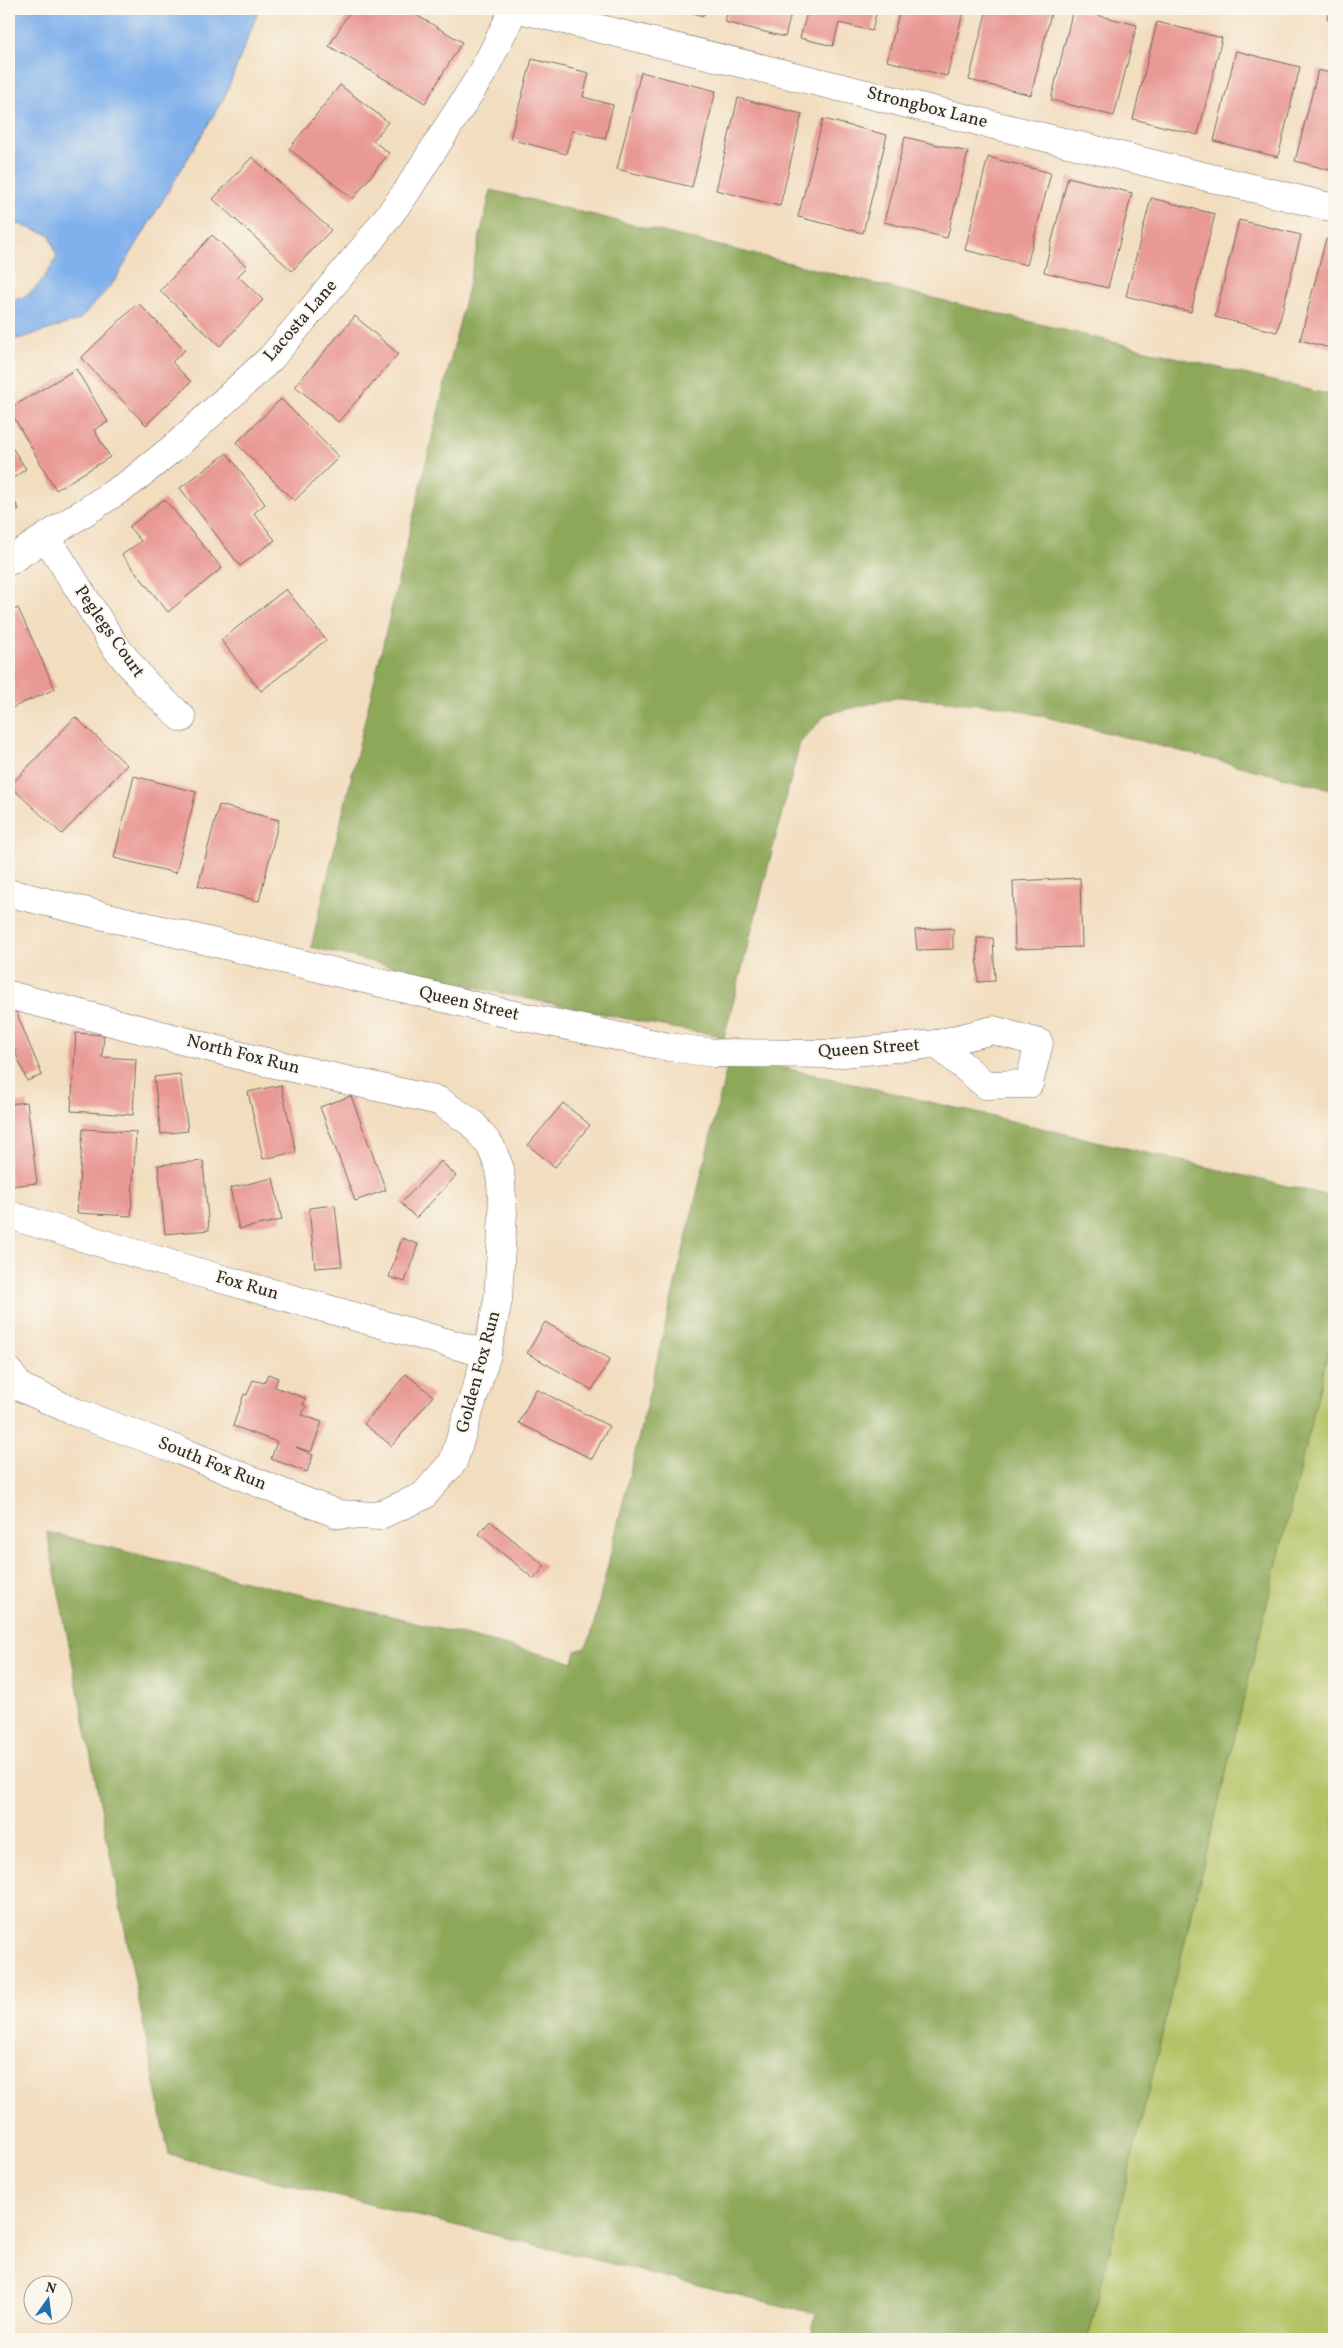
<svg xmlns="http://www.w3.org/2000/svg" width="1343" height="2348" viewBox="0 0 1343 2348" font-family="Vollkorn,serif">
  <rect width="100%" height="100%" fill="#fbf7ec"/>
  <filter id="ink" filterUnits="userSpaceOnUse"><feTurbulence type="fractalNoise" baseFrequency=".02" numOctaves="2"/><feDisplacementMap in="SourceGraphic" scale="10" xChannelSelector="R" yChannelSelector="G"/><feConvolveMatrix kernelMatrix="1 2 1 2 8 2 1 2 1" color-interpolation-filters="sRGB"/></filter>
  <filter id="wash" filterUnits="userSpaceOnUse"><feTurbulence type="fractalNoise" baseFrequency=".0096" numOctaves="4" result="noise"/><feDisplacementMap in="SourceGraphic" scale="20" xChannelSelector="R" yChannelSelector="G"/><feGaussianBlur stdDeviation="1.12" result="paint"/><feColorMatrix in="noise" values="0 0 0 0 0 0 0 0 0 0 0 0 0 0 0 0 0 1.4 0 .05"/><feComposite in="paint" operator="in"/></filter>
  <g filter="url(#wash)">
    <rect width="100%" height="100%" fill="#f2ddbf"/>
    <path fill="#b3c265" stroke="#6f7648" d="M1334 1328V2339H1088Z"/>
    <g fill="#8ea85a" stroke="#5c6a42">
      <path d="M491 190 1334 396V790L1002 706 900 697 826 714 800 743 724 1038 717 1035 672 1028 505 994 311 947Z"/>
      <path d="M730 1055 1334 1197V1328L1088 2339H810L816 2314 169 2155 47 1532 573 1662 576 1651 586 1646 591 1636Z"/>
    </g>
    <path fill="#80b1ec" stroke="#566e8c" d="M9 9H259L225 96 114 282 79 320 22 338 9 340V299C32 302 47 274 57 257L50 235 9 221Z"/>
    <g id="blocks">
      <g fill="#e99995">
        <path d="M351 9H406L462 42 425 103 329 46Z"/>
        <path d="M679 9H705L703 16Z"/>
        <path d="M728 9H792L785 37 725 22Z"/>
        <path d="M808 9H877L872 31 839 23 833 46 800 38Z"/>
        <path d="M900 9H964L947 76 887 61Z"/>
        <path d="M987 9H1052L1031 95 969 80Z"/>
        <path d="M1073 9 1137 25 1114 116 1051 100Z"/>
        <path d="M1330 9H1334V21L1327 19Z"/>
        <path d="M1157 22 1222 38 1198 135 1133 119Z"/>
        <path d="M1236 51 1300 67 1278 157 1214 141Z"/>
        <path d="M532 59 589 73 583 97 613 105 605 139 572 130 566 154 510 139Z"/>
        <path d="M1318 70 1334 74V171L1295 161Z"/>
        <path d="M641 72 716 91 692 187 617 169Z"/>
        <path d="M340 85 388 122 373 141 389 153 353 199 289 149Z"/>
        <path d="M738 98 802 114 780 206 716 190Z"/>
        <path d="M823 119 887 135 863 233 798 217Z"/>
        <path d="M905 137 968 152 947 238 884 222Z"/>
        <path d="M252 157 331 230 292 271 213 199Z"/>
        <path d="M988 157 1051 173 1027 265 965 250Z"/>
        <path d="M1068 177 1132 193 1108 288 1044 272Z"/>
        <path d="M1151 198 1215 214 1191 312 1126 296Z"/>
        <path d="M1239 220 1301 235 1277 332 1215 317Z"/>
        <path d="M212 235 247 267 238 276 263 300 220 346 160 291Z"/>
        <path d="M1326 239 1334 242V349L1300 340Z"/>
        <path d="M138 303 185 350 172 362 191 382 146 425 81 358Z"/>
        <path d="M355 316 398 354 338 422 295 386Z"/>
        <path d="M76 369 108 422 94 430 110 457 56 490 9 409Z"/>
        <path d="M281 399 339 457 294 501 236 443Z"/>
        <path d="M9 443 26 469 9 481Z"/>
        <path d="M227 453 265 504 254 513 275 540 240 566 180 488Z"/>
        <path d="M9 493 19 509 9 515Z"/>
        <path d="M164 499 222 568 168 612 122 555 141 541 129 527Z"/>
        <path d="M286 589 326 640 261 691 221 640Z"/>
        <path d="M18 608 55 689 9 709V613Z"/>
        <path d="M75 717 127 765 62 834 10 786Z"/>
        <path d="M134 776 196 792 176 873 114 858Z"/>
        <path d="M219 805 279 820 259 901 198 886Z"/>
        <path d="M1080 878 1082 947 1015 949 1013 881Z"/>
        <path d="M953 928V949L917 950 915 930Z"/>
        <path d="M977 938H993L995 981 978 982Z"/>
        <path d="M15 1009 42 1075 27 1081 9 1036V1012Z"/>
        <path d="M76 1033 104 1035 102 1057 136 1059 133 1115 71 1111Z"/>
        <path d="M180 1074 188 1131 161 1134 154 1077Z"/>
        <path d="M281 1085 296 1152 263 1159 248 1092Z"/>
        <path d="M351 1096 386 1190 355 1201 320 1107Z"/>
        <path d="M27 1102 37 1183 11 1186 9 1164V1104Z"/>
        <path d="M563 1103 590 1125 555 1167 528 1145Z"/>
        <path d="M83 1129 136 1132 131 1216 77 1213Z"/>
        <path d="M203 1161 209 1230 165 1234 158 1165Z"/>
        <path d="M441 1161 456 1176 416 1218 401 1203Z"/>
        <path d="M273 1178 282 1220 239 1229 230 1188Z"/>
        <path d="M335 1205 342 1266 315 1268 309 1208Z"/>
        <path d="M402 1238 418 1244 405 1282 389 1277Z"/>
        <path d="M545 1322 610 1359 592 1390 527 1353Z"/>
        <path d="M268 1374 278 1378 275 1387 305 1398 303 1405 306 1406 302 1415 322 1422 311 1452 296 1447 313 1455 307 1472 271 1459 277 1442 233 1426 244 1394 247 1395 253 1380 264 1383Z"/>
        <path d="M406 1374 433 1396 392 1446 364 1424Z"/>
        <path d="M536 1389 609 1426 592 1459 519 1423Z"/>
        <path d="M490 1521 545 1566 534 1579 479 1534Z"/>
      </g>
    </g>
  </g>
  <g filter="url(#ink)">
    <use href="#blocks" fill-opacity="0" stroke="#71695f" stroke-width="1"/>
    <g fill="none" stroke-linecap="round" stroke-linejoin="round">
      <g stroke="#71695f" stroke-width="29">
        <g id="street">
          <path d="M519 9 1334 208"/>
          <path d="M47 538 114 645 146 684 182 718"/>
          <path d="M9 561 131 482 179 443 271 358 368 243 405 194 483 72 514 9"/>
          <path d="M9 893 501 1012 669 1047 714 1053 833 1054 937 1044"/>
          <path d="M9 995 253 1059 439 1101 472 1123 491 1147 500 1169 503 1213 498 1300 487 1354 453 1462 423 1496 378 1516 338 1514 283 1493 181 1451 75 1412 20 1387 9 1372"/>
          <path d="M993 1030 1039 1043 1029 1084 986 1085 937 1044Z"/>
          <path d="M9 1215 183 1268 487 1354"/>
        </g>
      </g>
      <use href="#street" stroke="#fff" stroke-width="28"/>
    </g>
  </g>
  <g text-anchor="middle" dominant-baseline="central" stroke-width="4" stroke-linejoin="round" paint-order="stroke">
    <g font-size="18" fill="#2b2b2b" stroke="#fbf7ec">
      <text transform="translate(927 108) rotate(14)">Strongbox Lane</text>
      <text transform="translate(301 321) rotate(-49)">Lacosta Lane</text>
      <text transform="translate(109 632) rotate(55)">Peglegs Court</text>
      <text transform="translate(469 1004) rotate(13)">Queen Street</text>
      <text transform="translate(869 1049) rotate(-4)">Queen Street</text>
      <text transform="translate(243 1055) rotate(14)">North Fox Run</text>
      <text transform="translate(247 1286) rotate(16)">Fox Run</text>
      <text transform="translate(479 1372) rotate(-75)">Golden Fox Run</text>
      <text transform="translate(212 1464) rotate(22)">South Fox Run</text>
    </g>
  </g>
  <rect width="1343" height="2348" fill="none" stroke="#fbf7ec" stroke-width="30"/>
  <g transform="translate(48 2300) rotate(14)"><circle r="24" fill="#fbf7ec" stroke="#a8a59f"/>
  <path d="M0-4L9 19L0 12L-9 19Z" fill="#1f6fb2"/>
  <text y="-8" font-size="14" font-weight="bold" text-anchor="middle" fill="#2b2b2b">N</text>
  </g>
</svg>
